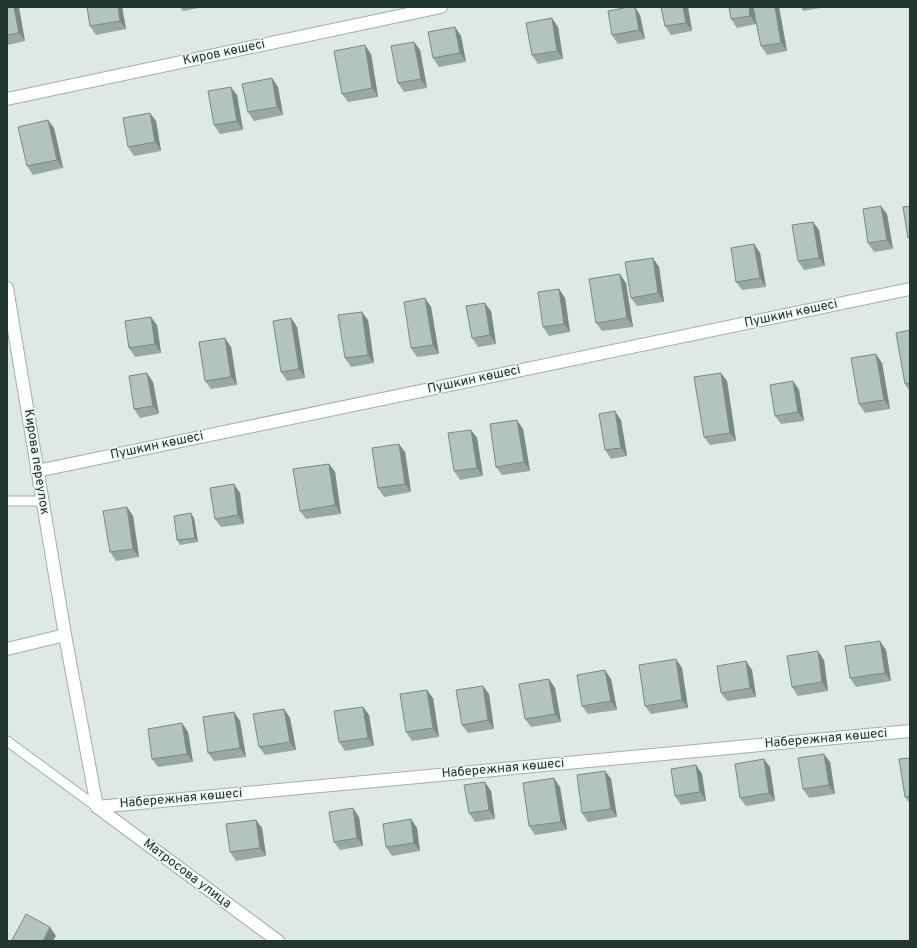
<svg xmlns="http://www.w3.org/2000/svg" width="917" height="948" viewBox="0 0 917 948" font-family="Overpass,sans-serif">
  <rect width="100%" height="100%" fill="#dee8e4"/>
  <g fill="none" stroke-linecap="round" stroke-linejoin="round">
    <g stroke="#a1afab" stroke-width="11">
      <g id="service">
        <path d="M7 501H42"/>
        <path d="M7 741 97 807"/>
      </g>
    </g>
    <g stroke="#a1afab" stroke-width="14">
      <g id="minor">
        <path d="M7 99 441 7"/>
        <path d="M7 288 65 635 97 807"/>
        <path d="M37 471 910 289"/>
        <path d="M7 649 65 635"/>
        <path d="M97 807 910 731"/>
        <path d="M97 807 278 941"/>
      </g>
    </g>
    <use href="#service" stroke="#fff" stroke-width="9"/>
    <use href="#minor" stroke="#fff" stroke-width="12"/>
  </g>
  <g fill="#9aa8a3">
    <path d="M7 7 25 41 8 45 7 44Z"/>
    <path d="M87 7H122L126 29 96 35 90 26Z"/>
    <path d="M180 7H204L183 11Z"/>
    <path d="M661 7H688L692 31 671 35 665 26Z"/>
    <path d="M729 7H753L756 24 737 28 731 19Z"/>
    <path d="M753 7H779L787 51 767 55 761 46Z"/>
    <path d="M801 7H825L803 11Z"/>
    <path d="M640 15 645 39 618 44 612 35Z"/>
    <path d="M455 27 461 36 466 62 439 67 433 58Z"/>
    <path d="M558 27 563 59 538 64 532 55Z"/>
    <path d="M414 42 420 50 427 88 404 92 398 83Z"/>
    <path d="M371 54 378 97 348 102 342 94Z"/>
    <path d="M278 87 283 115 254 121 248 112Z"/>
    <path d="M237 95 243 130 220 134 214 125Z"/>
    <path d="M156 121 161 151 134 156 128 147Z"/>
    <path d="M54 128 63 168 33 175 27 166Z"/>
    <path d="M887 214 893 249 874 252 868 243Z"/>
    <path d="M813 222 819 230 825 266 804 270 798 261Z"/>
    <path d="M754 244 760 253 766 287 742 290 736 282Z"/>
    <path d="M659 267 664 302 637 306 631 298Z"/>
    <path d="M626 283 633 327 602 331 596 323Z"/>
    <path d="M559 289 565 298 570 332 549 336 543 327Z"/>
    <path d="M425 298 431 307 439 354 417 357 411 348Z"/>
    <path d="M491 311 496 344 478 347 472 338Z"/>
    <path d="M291 318 297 327 305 378 287 381 281 372Z"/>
    <path d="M368 320 374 363 351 367 345 358Z"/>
    <path d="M157 325 161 353 135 357 129 348Z"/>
    <path d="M910 330V392L905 384Z"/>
    <path d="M231 347 237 385 211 389 205 381Z"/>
    <path d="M882 363 890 409 865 413 859 404Z"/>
    <path d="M727 381 736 441 710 445 704 437Z"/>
    <path d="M793 381 799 390 804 421 781 424 775 416Z"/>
    <path d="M153 382 159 414 140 418 134 409Z"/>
    <path d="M621 420 627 456 611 459 605 450Z"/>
    <path d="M523 429 530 471 502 475 496 467Z"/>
    <path d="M471 430 477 438 483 476 460 480 454 471Z"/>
    <path d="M405 452 411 492 384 497 378 488Z"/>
    <path d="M329 464 335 472 341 514 306 519 300 511Z"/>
    <path d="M240 493 244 524 221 527 215 519Z"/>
    <path d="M127 507 133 516 139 557 116 561 110 552Z"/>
    <path d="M194 518 198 542 180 545 177 540Z"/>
    <path d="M886 650 891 681 856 687 850 678Z"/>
    <path d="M824 660 828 691 798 696 792 687Z"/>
    <path d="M746 661 752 670 756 697 727 701 721 693Z"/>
    <path d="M682 668 688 708 651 714 645 706Z"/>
    <path d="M549 679 555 688 561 722 531 727 525 719Z"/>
    <path d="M611 679 617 710 588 714 582 706Z"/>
    <path d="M489 694 494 729 468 733 462 725Z"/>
    <path d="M433 698 439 737 412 741 406 732Z"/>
    <path d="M363 707 369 715 374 746 345 751 339 742Z"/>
    <path d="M284 709 290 718 296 750 265 755 259 747Z"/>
    <path d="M234 712 240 721 246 757 214 761 208 753Z"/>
    <path d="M188 732 193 762 158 767 152 759Z"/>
    <path d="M910 758V804L905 797Z"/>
    <path d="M830 762 835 794 809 798 803 789Z"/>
    <path d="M696 765 702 774 706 801 681 805 675 796Z"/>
    <path d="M770 767 775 801 746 806 740 798Z"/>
    <path d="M605 771 611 779 617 817 588 822 582 813Z"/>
    <path d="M560 787 567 830 535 835 529 826Z"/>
    <path d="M491 791 495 819 475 822 469 813Z"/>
    <path d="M359 817 363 846 340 850 334 842Z"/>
    <path d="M411 819 417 828 420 851 392 856 386 847Z"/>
    <path d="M256 820 262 828 266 856 236 861 230 852Z"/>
  </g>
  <g fill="#7d8885">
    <path d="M14 7H19L25 41 19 33Z"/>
    <path d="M118 7H122L126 29 120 21Z"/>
    <path d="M635 7 640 15 645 39 639 30Z"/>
    <path d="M683 7H688L692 31 686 23Z"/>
    <path d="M749 7H753L756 24 750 16Z"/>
    <path d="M775 7H779L787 51 781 43Z"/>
    <path d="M552 18 558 27 563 59 557 51Z"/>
    <path d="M455 27 461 36 466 62 460 53Z"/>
    <path d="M414 42 420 50 427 88 421 79Z"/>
    <path d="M365 45 371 54 378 97 372 88Z"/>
    <path d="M272 78 278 87 283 115 277 107Z"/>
    <path d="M231 87 237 95 243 130 237 121Z"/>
    <path d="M150 113 156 121 161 151 155 142Z"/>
    <path d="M48 120 54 128 63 168 57 160Z"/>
    <path d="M881 206 887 214 893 249 887 240Z"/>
    <path d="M813 222 819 230 825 266 819 258Z"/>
    <path d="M754 244 760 253 766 287 760 278Z"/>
    <path d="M653 258 659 267 664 302 658 293Z"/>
    <path d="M620 274 626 283 633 327 627 318Z"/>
    <path d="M559 289 565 298 570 332 564 324Z"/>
    <path d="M425 298 431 307 439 354 433 345Z"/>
    <path d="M485 303 491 311 496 344 490 335Z"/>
    <path d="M362 312 368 320 374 363 368 355Z"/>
    <path d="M151 317 157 325 161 353 155 344Z"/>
    <path d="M291 318 297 327 305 378 299 369Z"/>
    <path d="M225 338 231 347 237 385 231 377Z"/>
    <path d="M876 354 882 363 890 409 884 400Z"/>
    <path d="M147 373 153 382 159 414 153 406Z"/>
    <path d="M721 373 727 381 736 441 730 433Z"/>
    <path d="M793 381 799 390 804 421 798 412Z"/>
    <path d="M615 411 621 420 627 456 621 448Z"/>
    <path d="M517 420 523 429 530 471 524 462Z"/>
    <path d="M471 430 477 438 483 476 477 468Z"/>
    <path d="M399 444 405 452 411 492 405 484Z"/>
    <path d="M329 464 335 472 341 514 335 505Z"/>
    <path d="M234 484 240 493 244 524 238 515Z"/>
    <path d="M127 507 133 516 139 557 133 549Z"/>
    <path d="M191 513 194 518 198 542 195 538Z"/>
    <path d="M880 641 886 650 891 681 885 673Z"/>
    <path d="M818 651 824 660 828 691 822 682Z"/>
    <path d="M676 659 682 668 688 708 682 700Z"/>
    <path d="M746 661 752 670 756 697 750 688Z"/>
    <path d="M605 670 611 679 617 710 611 701Z"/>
    <path d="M549 679 555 688 561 722 555 714Z"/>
    <path d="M483 686 489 694 494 729 488 720Z"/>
    <path d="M427 690 433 698 439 737 433 728Z"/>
    <path d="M363 707 369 715 374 746 368 738Z"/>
    <path d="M284 709 290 718 296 750 290 742Z"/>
    <path d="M234 712 240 721 246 757 240 748Z"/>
    <path d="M182 723 188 732 193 762 187 754Z"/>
    <path d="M824 754 830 762 835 794 829 785Z"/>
    <path d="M764 759 770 767 775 801 769 793Z"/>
    <path d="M696 765 702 774 706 801 700 792Z"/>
    <path d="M605 771 611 779 617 817 611 809Z"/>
    <path d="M554 778 560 787 567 830 561 822Z"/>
    <path d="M485 782 491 791 495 819 489 810Z"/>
    <path d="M353 808 359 817 363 846 357 838Z"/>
    <path d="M411 819 417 828 420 851 414 843Z"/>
    <path d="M256 820 262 828 266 856 260 848Z"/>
    <path d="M50 927 56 936 53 941H43Z"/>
  </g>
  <g fill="#b3c3be" stroke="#7d8885">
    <path d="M7 7H14L19 33 7 35Z"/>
    <path d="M87 7H118L120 21 90 26Z"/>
    <path d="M629 7H635L639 30 612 35 608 11Z"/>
    <path d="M661 7H683L686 23 665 26Z"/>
    <path d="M729 7H749L750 16 731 19Z"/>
    <path d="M753 7H775L781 43 761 46Z"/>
    <path d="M552 18 557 51 532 55 526 23Z"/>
    <path d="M455 27 460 53 433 58 428 32Z"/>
    <path d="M414 42 421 79 398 83 391 46Z"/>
    <path d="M365 45 372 88 342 94 334 51Z"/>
    <path d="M272 78 277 107 248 112 242 84Z"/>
    <path d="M231 87 237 121 214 125 208 91Z"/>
    <path d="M150 113 155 142 128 147 123 118Z"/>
    <path d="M48 120 57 160 27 166 18 127Z"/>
    <path d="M881 206 887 240 868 243 863 209Z"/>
    <path d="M910 206V237L908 238 903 207Z"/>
    <path d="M813 222 819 258 798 261 792 225Z"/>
    <path d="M754 244 760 278 736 282 731 248Z"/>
    <path d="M653 258 658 293 631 298 625 262Z"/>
    <path d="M620 274 627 318 596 323 589 279Z"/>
    <path d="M559 289 564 324 543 327 538 292Z"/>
    <path d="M425 298 433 345 411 348 404 302Z"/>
    <path d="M485 303 490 335 472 338 466 306Z"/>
    <path d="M362 312 368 355 345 358 338 315Z"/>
    <path d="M151 317 155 344 129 348 125 321Z"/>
    <path d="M291 318 299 369 281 372 273 321Z"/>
    <path d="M910 330V383L905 384 896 333Z"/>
    <path d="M225 338 231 377 205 381 199 342Z"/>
    <path d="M876 354 884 400 859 404 851 358Z"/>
    <path d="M147 373 153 406 134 409 129 376Z"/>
    <path d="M721 373 730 433 704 437 694 377Z"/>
    <path d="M793 381 798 412 775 416 770 385Z"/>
    <path d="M615 411 621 448 605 450 599 414Z"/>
    <path d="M517 420 524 462 496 467 490 424Z"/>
    <path d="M471 430 477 468 454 471 448 433Z"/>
    <path d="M399 444 405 484 378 488 372 448Z"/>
    <path d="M329 464 335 505 300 511 293 469Z"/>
    <path d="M234 484 238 515 215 519 210 488Z"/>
    <path d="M127 507 133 549 110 552 103 511Z"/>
    <path d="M191 513 195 538 177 540 174 516Z"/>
    <path d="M880 641 885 673 850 678 845 646Z"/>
    <path d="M818 651 822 682 792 687 787 656Z"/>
    <path d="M676 659 682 700 645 706 639 665Z"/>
    <path d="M746 661 750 688 721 693 717 666Z"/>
    <path d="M605 670 611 701 582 706 577 675Z"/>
    <path d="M549 679 555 714 525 719 519 684Z"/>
    <path d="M483 686 488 720 462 725 456 690Z"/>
    <path d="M427 690 433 728 406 732 400 694Z"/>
    <path d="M363 707 368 738 339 742 334 711Z"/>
    <path d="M284 709 290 742 259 747 253 714Z"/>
    <path d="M234 712 240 748 208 753 203 717Z"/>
    <path d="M182 723 187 754 152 759 148 729Z"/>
    <path d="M824 754 829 785 803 789 798 758Z"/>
    <path d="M910 758V796L905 797 899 759Z"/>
    <path d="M764 759 769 793 740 798 735 764Z"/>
    <path d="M696 765 700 792 675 796 671 769Z"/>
    <path d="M605 771 611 809 582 813 577 775Z"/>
    <path d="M554 778 561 822 529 826 523 783Z"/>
    <path d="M485 782 489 810 469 813 464 785Z"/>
    <path d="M353 808 357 838 334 842 329 812Z"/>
    <path d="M411 819 414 843 386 847 383 824Z"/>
    <path d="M256 820 260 848 230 852 226 824Z"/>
    <path d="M26 914 50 927 43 941H15L12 940Z"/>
  </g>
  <g text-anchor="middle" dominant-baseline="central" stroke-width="3" stroke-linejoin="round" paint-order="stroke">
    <g font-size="13" fill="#203732" stroke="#eef5f2">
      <text transform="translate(224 53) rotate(-12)">Киров көшесі</text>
      <text transform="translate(791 314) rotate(-12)">Пушкин көшесі</text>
      <text transform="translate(474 380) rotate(-12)">Пушкин көшесі</text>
      <text transform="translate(157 446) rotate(-12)">Пушкин көшесі</text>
      <text transform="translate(36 462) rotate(81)">Кирова переулок</text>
      <text transform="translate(826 739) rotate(-5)">Набережная көшесі</text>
      <text transform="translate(503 769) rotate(-5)">Набережная көшесі</text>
      <text transform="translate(181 799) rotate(-5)">Набережная көшесі</text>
      <text transform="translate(187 874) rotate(37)">Матросова улица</text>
    </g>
  </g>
  <rect width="917" height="948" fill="none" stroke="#203732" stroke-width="16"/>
</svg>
